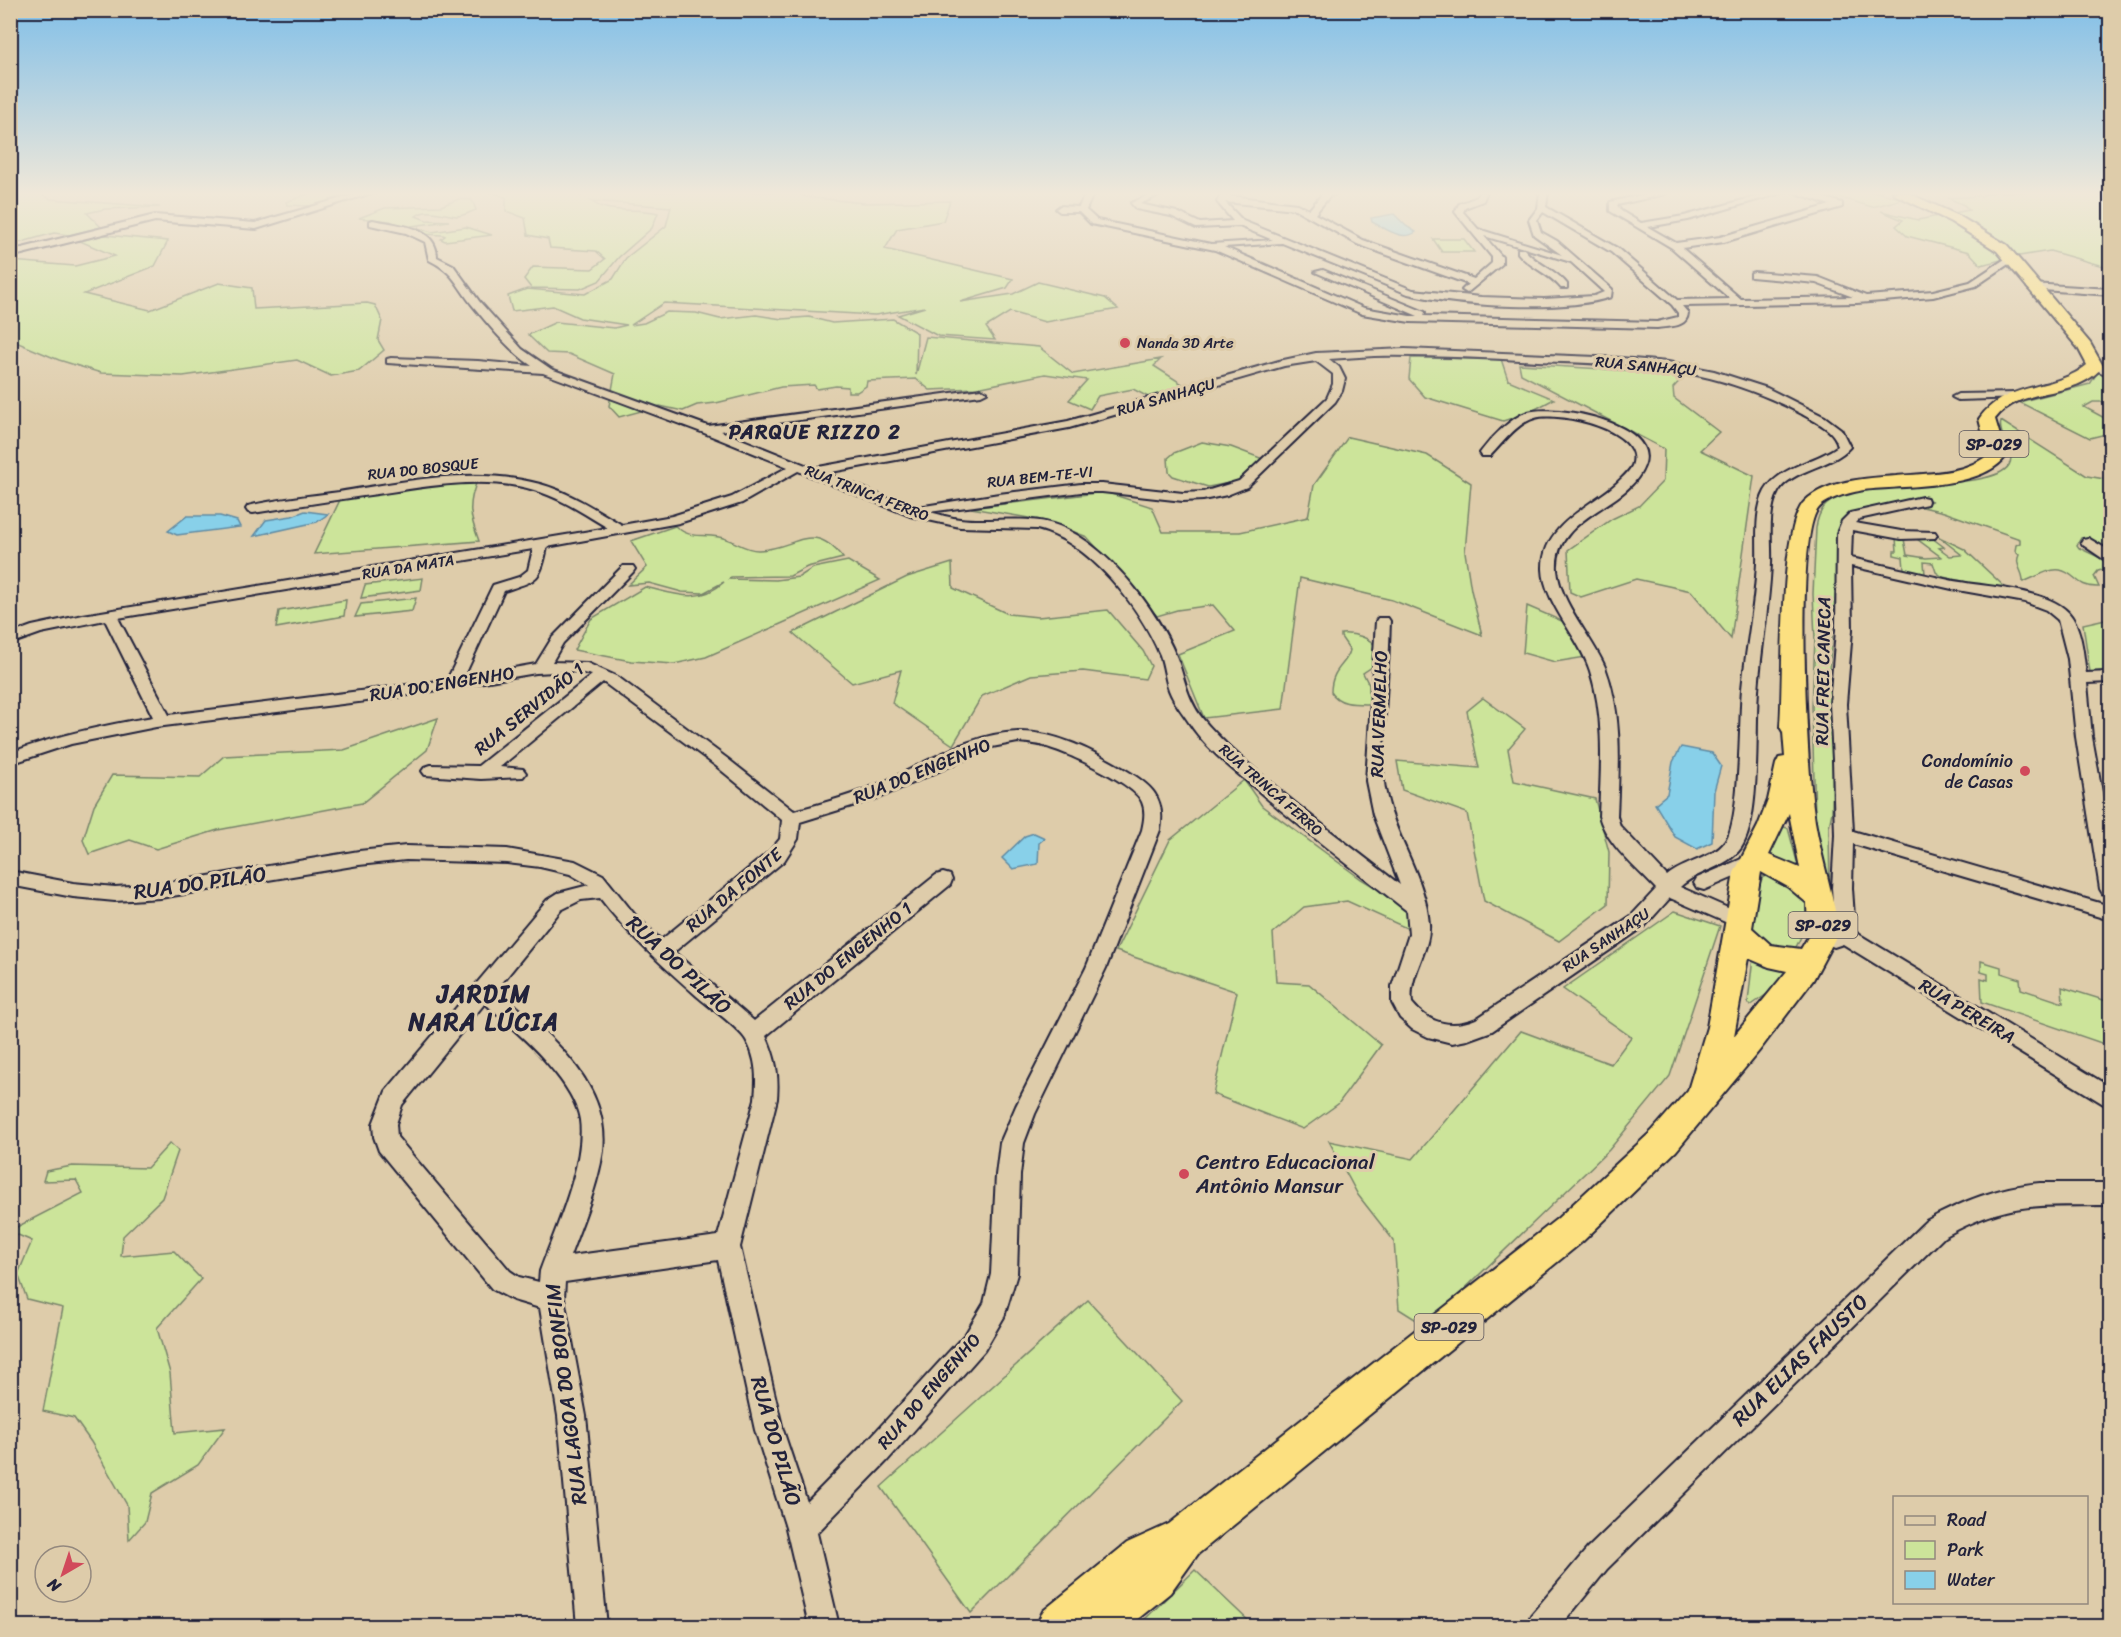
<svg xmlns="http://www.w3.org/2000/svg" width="2121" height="1637" viewBox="0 0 2121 1637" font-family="Sriracha,sans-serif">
  <rect width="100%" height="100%" fill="#deccaa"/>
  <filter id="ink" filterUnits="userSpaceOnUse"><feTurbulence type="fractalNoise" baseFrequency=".0167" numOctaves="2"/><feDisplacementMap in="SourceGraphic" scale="12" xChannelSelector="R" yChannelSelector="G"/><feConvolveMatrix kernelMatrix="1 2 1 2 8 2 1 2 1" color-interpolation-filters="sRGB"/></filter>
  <g filter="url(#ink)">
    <g fill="#cce49a" stroke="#77836a" stroke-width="1.5">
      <path d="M11 192H38L50 199 160 207 105 209 87 213 101 227 69 235 54 233 11 245Z"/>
      <path d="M314 192H361L311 206 287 205 286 202Z"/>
      <path d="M489 192H572L582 197 576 192H796L805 197 865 203 950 201 943 221 897 229 885 249 1013 279 1007 288 960 302 1013 294 1038 282 1105 298 1118 309 1045 322 1010 312 986 327 995 340 938 336 898 315 925 307 875 315 664 303 631 325 644 323 667 312 696 313 720 319 756 315 782 319 809 317 832 323 893 319 917 333 916 375 926 337 1039 347 1073 374 1161 359 1154 366 1187 387 1150 398 1133 389 1098 396 1090 409 1069 400 1087 380 1045 374 977 388 930 390 916 379 867 381 866 386 857 392H848V387L836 386 817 389 814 385 781 387 716 403 697 405 683 411 660 406 619 417 609 406 615 374 569 354 547 353 528 335 556 322 614 328 627 325 580 318 553 306 512 311 508 296 527 289 585 294 613 279 626 258 666 226 671 207 591 201C607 215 637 207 658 213L652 228 619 257 599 281 580 289 531 288 524 279 533 267 592 269 605 259 596 251 550 248 548 239 528 235 525 218 506 211V197Z"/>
      <path d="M1821 192H1877L1903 199 1872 207Z"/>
      <path d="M1994 192H2110V268L2050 251 2013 257 1981 265 1969 252 1907 236 1896 226 1903 220 1881 211 1918 220 1969 210 1964 205 1948 198 1980 196Z"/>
      <path d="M459 199 472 200 476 210C470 212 464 216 457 216 442 215 428 207 416 216L426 220 449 221 411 226 432 232 466 227 492 235 445 241 441 239 445 236 443 235 419 234 390 221 359 218 385 208 441 206Z"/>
      <path d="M105 235 168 241 155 266 84 294 150 310 219 283 252 288 254 309 367 303 375 305 382 320 378 340 384 350 359 371 331 376 297 360 183 376 101 373 59 360 11 340V261L75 266 115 256 80 241Z"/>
      <path d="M1433 239H1464L1474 252H1442Z"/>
      <path d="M1411 358 1501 359 1508 380 1554 399 1528 413 1503 421 1425 397 1409 379Z"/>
      <path d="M1519 364 1686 374 1673 388 1674 398 1719 432 1700 450 1754 476 1731 639 1691 591 1636 579 1581 597 1570 592 1568 550 1612 519 1639 506 1663 481 1664 449 1521 374Z"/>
      <path d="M2110 371V402H2093L2084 407 2110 421V433L2090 438 2019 402 2090 384 2097 373Z"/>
      <path d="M2001 421 2087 476 2110 480V553L2087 538H2081L2077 545 2079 548 2109 562 2110 568 2098 571 2094 576 2099 587C2076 588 2076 573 2060 570 2049 568 2034 578 2023 582 2024 572 2014 565 2019 555L2015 551 2016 545 2020 543V539L1944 512 1914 505 1932 501 1921 498 1859 510 1845 517 1839 526 1836 541V584L1829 672 1833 743 1832 812 1829 827 1830 896 1815 819 1814 781 1812 707 1815 639 1813 594 1816 528C1817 521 1819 513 1824 507 1854 473 1991 495 2009 465 2017 451 1997 436 2001 421Z"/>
      <path d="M1348 437 1427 455 1471 483 1465 552 1471 590 1482 635 1392 600 1300 578 1283 709 1204 718 1178 654 1235 631 1213 605 1177 610 1157 616 1087 537 1046 521 971 508 1105 492 1152 507 1163 532H1240L1308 517 1314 485Z"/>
      <path d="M1202 442 1231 447 1263 459 1244 478 1235 482 1208 487 1173 476 1169 472 1168 458 1174 453Z"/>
      <path d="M477 481C467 506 470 517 479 541L314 554 340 500 396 490Z"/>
      <path d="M675 526C692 540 699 533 719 537 732 539 746 551 759 550 796 549 812 519 843 558L807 567 790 576 731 577 729 579 776 580 799 577 813 568 848 561 880 580 706 657 674 664 631 661 574 650 591 619 645 587C675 594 699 605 724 582L703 593 682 592 649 583 628 585 647 567 631 541Z"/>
      <path d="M1939 537 1964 549 2009 591 1943 577 1936 572 1933 563 1924 562 1925 574 1904 569 1903 557 1894 555V551H1897L1896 538 1904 539 1907 555 1926 558 1941 557 1917 539 1932 538 1944 547 1939 548 1950 556 1962 555Z"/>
      <path d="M952 563 953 588 1008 614 1038 617 1108 610 1143 651 1151 666 1145 679 1083 671 1031 675 982 696 953 745 892 703 901 670 852 683 793 633 907 577Z"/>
      <path d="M423 578 421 590 361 598 365 585Z"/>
      <path d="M416 598 412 611 355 617 361 604Z"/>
      <path d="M346 600 344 616 276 628 279 611Z"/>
      <path d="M1527 606 1562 621 1586 657 1555 662 1523 653Z"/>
      <path d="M2110 618V670L2090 672 2083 624Z"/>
      <path d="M1341 634C1354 633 1370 637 1377 648L1375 665 1363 673 1369 685V704C1355 704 1339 705 1331 692 1331 668 1347 665 1350 650L1341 637Z"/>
      <path d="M1483 698 1525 729 1508 749 1514 781 1595 799 1609 852 1608 904 1559 941 1484 901 1467 813 1402 790 1397 761 1479 768 1467 711Z"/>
      <path d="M438 718 427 750 362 803 218 830 156 849 130 840 89 854 83 840 94 805 112 775 200 777 224 756 344 750Z"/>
      <path d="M1244 780 1262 806 1361 879 1409 908 1413 931 1347 901 1304 907 1273 933 1276 982 1309 984 1381 1045 1338 1104 1303 1129 1213 1094 1237 992 1116 951 1170 840Z"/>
      <path d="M1783 827 1788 828 1800 873 1763 861Z"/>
      <path d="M1770 875 1804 891C1810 913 1806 929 1795 949L1779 953C1772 948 1760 942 1755 935 1748 923 1757 888 1763 877Z"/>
      <path d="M1675 911 1720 926 1670 1076 1609 1150 1426 1326 1399 1309 1394 1241 1358 1195 1329 1141 1413 1159 1521 1031 1611 1064 1631 1037 1563 989Z"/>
      <path d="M1753 957 1765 967 1787 971 1770 992 1750 1006 1748 1002Z"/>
      <path d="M1981 961 2001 967V973L2020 979 2021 989 2063 1003 2062 987 2110 1002V1046L1982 1002 1981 978 1988 980V974L1981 972Z"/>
      <path d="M170 1143 178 1151 162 1198 123 1236 121 1256 174 1251 201 1279 157 1328 170 1373 175 1433 225 1428 198 1465 152 1493 145 1522 129 1540 127 1505 91 1442 74 1418 43 1411 63 1308 27 1299 18 1274 32 1241 11 1232V1230L83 1193 76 1180 43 1181 46 1171 72 1166 147 1168Z"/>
      <path d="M1088 1300 1182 1401 971 1613 881 1487Z"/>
      <path d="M1195 1570 1254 1626H1138Z"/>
    </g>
    <g fill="#88d0e9" stroke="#5f8aa3" stroke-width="1.5">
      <path d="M1394 214 1406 226 1416 232C1402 242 1385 228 1372 222L1371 218Z"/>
      <path d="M305 511 328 514 317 522 254 536 266 520 292 516Z"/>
      <path d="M187 516H220L237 521 240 527 177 535 168 531Z"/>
      <path d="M1681 747 1712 753 1721 766 1714 791 1712 842 1697 849 1675 837 1655 804 1667 794 1673 762Z"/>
      <path d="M1034 833 1045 838 1039 843 1038 864 1013 869 1002 858 1025 836Z"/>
    </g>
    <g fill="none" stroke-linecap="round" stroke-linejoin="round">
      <g stroke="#22223b" stroke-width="4">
        <g id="minor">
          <path d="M363 192H375L256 229 155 221 10 257V251L155 215 255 223Z"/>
          <path d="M1086 192H1094L1086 210 1097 220 1211 244 1273 240 1239 226 1196 228 1171 216 1136 209 1131 203 1156 192H1166L1140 204 1177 212 1200 223 1233 221 1217 202C1221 193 1227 191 1237 192L1230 196 1297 204 1309 210 1323 193 1338 192 1329 197 1315 214 1363 240 1474 279 1492 263V257L1455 212 1459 204 1477 197 1479 192H1487L1483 201 1465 208 1463 212 1478 229 1562 255 1534 235 1529 220 1538 208 1540 192H1548L1546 207 1617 248 1677 300 1730 299 1672 248 1610 211V202L1654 192H1666L1665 194 1617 205 1621 211 1641 223 1684 216 1773 192H1785L1688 220 1648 227 1676 243 1720 237 1830 205 1794 192H1805L1842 203V207L1724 242 1682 248 1741 299 1853 297 1816 283 1751 277V273L1754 272 1818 277 1866 296 1933 291 1970 282 2008 257 2016 259 1976 286 1933 297 1857 303 1682 306 1688 313C1687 328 1669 326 1657 328L1410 322 1362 314 1215 250 1091 224 1079 212H1060L1056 209 1060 206 1079 207ZM1225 202 1295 209 1357 244 1468 284 1462 290 1467 293 1502 264V257L1484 236 1571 262 1604 292 1594 296 1544 299 1481 297 1413 290 1243 221ZM1543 212 1611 252 1672 305 1678 313V317L1657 322 1424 316 1425 312 1323 270 1315 272 1418 316H1410L1364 308 1224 247 1282 243 1408 294C1458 306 1562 313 1611 297L1612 289 1557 241 1541 232 1537 220Z"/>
          <path d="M373 220C396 225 437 226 437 257L453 265 479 301 522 349 551 369 708 426 981 389 987 392 981 395 721 431 813 468 1068 421 1279 361 1316 353 1405 349 1621 358 1668 362 1714 371 1767 388 1825 417 1841 429 1850 447C1833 467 1790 470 1778 492 1767 512 1772 542 1771 564 1769 607 1761 649 1758 691 1755 729 1761 819 1741 848 1727 868 1698 870 1680 887L1746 916 1749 921 1746 926 1739 928 1670 898 1645 926 1492 1031 1467 1040 1452 1043 1428 1037 1412 1029 1400 1018 1392 1003V986L1409 934 1407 911C1356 871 1304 831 1255 788 1232 769 1204 747 1188 721 1182 712 1173 701 1169 690 1165 679 1164 666 1160 655 1139 606 1090 542 1037 529L960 527 910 516 798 471 742 503 679 523 547 547C540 582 537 580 504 591L464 677 536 664 552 638 623 566H633L635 569 633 572 563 643 552 662 587 663 618 677 728 759 794 811C824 803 853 795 881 783 924 765 969 733 1018 732 1055 731 1093 751 1124 769 1151 785 1166 797 1160 830L1106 968 1035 1114 1024 1143 1020 1175 1017 1274 1004 1317 984 1351 887 1461 817 1533 839 1626H809L786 1528 755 1430 718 1260 565 1282 564 1298 586 1416 607 1626H577L558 1416 540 1308 513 1300 492 1289 379 1151 374 1137 373 1124 386 1091 547 900 558 893 589 885 570 874 540 867 507 863 406 860 359 865 160 898 115 901 73 897 10 885V871L73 883 115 887 160 884 359 851 406 846 507 849 575 861 603 875 635 915 661 940 770 851 780 839 782 820 716 766 603 682 500 767 523 769 526 773 523 777 481 779 425 775 422 771 425 767 431 765 478 766 592 675 574 671 536 673 391 698 156 727 71 744 10 764V753C57 735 104 725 153 717L105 620 41 633 10 644V634L32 626 83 615 608 528C584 514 561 498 534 490 486 476 433 485 384 493 340 499 297 506 253 513L248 512 246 509 248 506C278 499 309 496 339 492 405 481 475 466 540 484 570 492 596 510 622 525L672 516 732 497 788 467 704 433 543 373 387 363V359L391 358 478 361 532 366C509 350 491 328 473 306 456 285 455 273 429 260L425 242 406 233 370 225V221ZM1374 356C1429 355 1483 358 1538 361 1638 365 1710 365 1802 414 1815 422 1835 429 1838 446 1816 462 1780 466 1765 491 1754 511 1758 541 1757 563 1755 605 1746 647 1742 689 1739 720 1741 821 1725 842 1714 858 1683 862 1667 876L1620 826 1617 816C1619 767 1623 714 1605 667 1592 637 1560 603 1557 570 1553 515 1628 509 1644 466 1661 423 1555 404 1528 412 1510 418 1491 438 1480 453L1482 456H1490C1503 443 1517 423 1535 418 1559 411 1646 430 1632 466 1629 472 1622 478 1617 483 1590 507 1542 525 1543 569 1544 603 1580 638 1590 671 1605 718 1601 768 1599 816 1607 845 1636 867 1656 889L1631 916 1476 1019C1452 1029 1429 1024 1412 1003 1408 975 1431 951 1429 924 1426 879 1397 841 1387 798 1381 776 1383 753 1384 730 1386 694 1389 657 1390 621L1388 618H1378L1376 621 1366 781 1373 815 1400 885C1357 851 1313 819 1271 783 1247 763 1222 742 1202 718 1186 697 1185 678 1176 656 1156 608 1108 546 1059 526 1029 514 992 523 960 519 950 518 939 514 929 512L1081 492H1102L1183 501 1203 500 1227 495 1247 487 1335 402 1342 391 1345 379 1339 367 1329 359ZM1316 361 1333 374V384L1327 398 1239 481 1203 492 1183 493 1102 484H1081L999 494 912 508 826 473 1069 428 1284 366ZM533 549 528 570 519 577 493 585 447 680 439 681 169 715 118 618ZM1018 742C1029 743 1040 744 1050 748 1070 754 1135 784 1142 802 1146 811 1144 821 1142 830L1086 968 1016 1106 1000 1143 996 1175 991 1274 984 1303 966 1333 867 1441 807 1502 783 1430 740 1247 777 1099C779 1075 776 1058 766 1036L950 885 952 880 950 875 943 873 936 875 754 1021 674 952 784 861 798 839 800 822 881 797 992 747ZM600 898C629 936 663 966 698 997 710 1007 740 1029 746 1040 757 1059 757 1078 755 1099L718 1236 570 1256C582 1223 598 1186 603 1151 611 1080 543 1031 497 989L561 910 581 900ZM485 1003C505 1023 530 1042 548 1064 561 1079 577 1100 580 1120 586 1163 555 1230 540 1271L539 1282 519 1277 510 1271 397 1137 396 1124 402 1105Z"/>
          <path d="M1518 249H1524C1536 264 1555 269 1567 284V288H1561C1549 273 1530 268 1518 253Z"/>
          <path d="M2032 284 2110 289V295L2029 289 2027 287Z"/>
          <path d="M2095 363 2110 369V376L2091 368 2090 366Z"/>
          <path d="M2018 393 2022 394V398L1958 400 1952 397 1958 394Z"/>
          <path d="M1922 497 1927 498 1928 501 1927 504 1859 519 1855 523 1901 531 1935 532 1937 535 1935 538 1901 539 1852 530 1851 558C1884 565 1917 573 1949 580 1981 587 2045 588 2068 612 2082 627 2083 653 2086 673L2110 672V682L2087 683 2092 737 2110 836V896L2103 894 2100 889 2076 737 2068 659 2058 620 2046 610 2025 602 1952 589 1851 566 1852 630 1846 704 1853 831 2110 906V920L1853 844 1852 888 1855 932 2110 1087V1108L1843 944 1834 947 1827 944 1824 939 1827 934 1835 931 1832 888 1835 835 1833 760 1830 704 1836 630 1837 533 1842 521 1850 513Z"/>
          <path d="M2088 538 2110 551V561L2105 560 2083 545 2081 542 2083 539Z"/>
          <path d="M1753 854 1760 856 1762 861 1760 866 1704 890 1697 888 1694 883 1697 878Z"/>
          <path d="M2040 1183H2110V1205C2039 1206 2009 1200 1944 1237L1607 1569 1561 1626H1527L1531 1615 1587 1549 1926 1221C1963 1201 1998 1187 2040 1183Z"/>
        </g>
      </g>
      <g stroke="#22223b" stroke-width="4">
        <path id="highway" d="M1893 192H1906L1959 216 2007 245 2090 343 2103 366C2076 401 2021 384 1995 419L2006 456C1982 490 1902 485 1864 490 1850 493 1828 497 1818 509 1795 538 1807 762 1813 807 1817 845 1831 883 1837 922L1836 937 1813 980 1759 1051 1676 1151 1582 1242 1198 1554 1170 1593 1129 1626H1036L1043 1611 1127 1543 1169 1524 1558 1218 1652 1131 1688 1090 1707 1027 1734 873 1758 826 1768 800 1776 764 1779 758 1785 757 1783 732 1780 727C1784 685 1778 526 1805 501 1827 480 1868 478 1896 476 1927 473 1963 475 1988 455L1979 419C2006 380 2052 393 2087 365L2078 348 1997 251 1951 222 1894 194ZM1789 813 1800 868 1769 855ZM1761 872 1788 887 1807 903 1808 937 1801 949 1771 945 1752 928ZM1748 958 1769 967 1787 971 1734 1036Z"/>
      </g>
      <use href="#minor" fill="#deccaa" fill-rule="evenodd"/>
      <use href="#highway" fill="#fce080" fill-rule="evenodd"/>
    </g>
  </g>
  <linearGradient id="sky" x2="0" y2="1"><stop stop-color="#81bfe8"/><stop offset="0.46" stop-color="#f0e8d9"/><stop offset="1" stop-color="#f0e8d9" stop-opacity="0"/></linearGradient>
  <rect width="2121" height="421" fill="url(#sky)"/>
  <g fill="#d1495b" stroke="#deccaa" stroke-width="2">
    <circle cx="1125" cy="343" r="6"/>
    <circle cx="2025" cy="771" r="6"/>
    <circle cx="1184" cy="1174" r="6"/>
  </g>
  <g text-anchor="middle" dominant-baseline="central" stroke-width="6" stroke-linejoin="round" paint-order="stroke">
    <g font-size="15" fill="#22223b" stroke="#deccaa" text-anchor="start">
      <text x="1137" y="343">Nanda 3D Arte</text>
    </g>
    <g font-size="15" fill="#22223b" stroke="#deccaa">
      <text transform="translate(1646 366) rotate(5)">RUA SANHAÇU</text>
      <text transform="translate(1166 397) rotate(-16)">RUA SANHAÇU</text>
      <text transform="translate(423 469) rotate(-6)">RUA DO BOSQUE</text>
      <text transform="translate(1040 477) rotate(-6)">RUA BEM-TE-VI</text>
      <text transform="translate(867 493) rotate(21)">RUA TRINCA FERRO</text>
      <text transform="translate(408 567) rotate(-9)">RUA DA MATA</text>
      <text transform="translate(1271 790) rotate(41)">RUA TRINCA FERRO</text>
      <text transform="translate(1606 940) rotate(-34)">RUA SANHAÇU</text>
    </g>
    <g fill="#deccaa" stroke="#5a555c" stroke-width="1.5">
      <rect x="1959.5" y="431" width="69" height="26" rx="4.5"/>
      <rect x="1788.5" y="912" width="69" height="26" rx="4.5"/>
      <rect x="1414.5" y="1314" width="69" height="26" rx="4.5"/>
    </g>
    <g font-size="16" font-weight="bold" fill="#22223b">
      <text x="1994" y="444">SP-029</text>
      <text x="1823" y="925">SP-029</text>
      <text x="1449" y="1327">SP-029</text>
    </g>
    <g font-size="18" fill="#22223b" stroke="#deccaa">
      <text transform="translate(1823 671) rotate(-89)">RUA FREI CANECA</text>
      <text transform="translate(442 684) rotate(-9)">RUA DO ENGENHO</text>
      <text transform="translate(529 709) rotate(-39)">RUA SERVIDÃO 1</text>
      <text transform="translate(1379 714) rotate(-88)">RUA VERMELHO</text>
      <text transform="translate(922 771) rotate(-22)">RUA DO ENGENHO</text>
      <text transform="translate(734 890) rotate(-40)">RUA DA FONTE</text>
      <text transform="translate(848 956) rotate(-39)">RUA DO ENGENHO 1</text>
      <text transform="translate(1967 1011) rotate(31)">RUA PEREIRA</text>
      <text transform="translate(929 1391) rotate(-49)">RUA DO ENGENHO</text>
    </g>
    <g font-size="18" fill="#22223b" stroke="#deccaa" text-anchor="end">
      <text x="2013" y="761">Condomínio<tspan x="2013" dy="21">de Casas</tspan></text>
    </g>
    <g font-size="20" font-weight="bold" letter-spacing="1.5" fill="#22223b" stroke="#deccaa">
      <text x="815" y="432">PARQUE RIZZO 2</text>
    </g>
    <g font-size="21" fill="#22223b" stroke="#deccaa">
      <text transform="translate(200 883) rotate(-8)">RUA DO PILÃO</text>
      <text transform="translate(679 965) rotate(43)">RUA DO PILÃO</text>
      <text transform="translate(1800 1360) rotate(-44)">RUA ELIAS FAUSTO</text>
      <text transform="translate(566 1394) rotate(-97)">RUA LAGOA DO BONFIM</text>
      <text transform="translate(776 1441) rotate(74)">RUA DO PILÃO</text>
    </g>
    <g font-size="21" fill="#22223b" stroke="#deccaa" text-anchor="start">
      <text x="1196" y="1162">Centro Educacional<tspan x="1196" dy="24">Antônio Mansur</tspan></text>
    </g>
    <g font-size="24" font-weight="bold" letter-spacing="1.5" fill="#22223b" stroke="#deccaa">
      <text x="484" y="994">JARDIM<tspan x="484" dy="28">NARA LÚCIA</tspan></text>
    </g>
  </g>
  <rect width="2121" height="1637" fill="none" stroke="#deccaa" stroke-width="36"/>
  <rect x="18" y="18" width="2085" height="1601" fill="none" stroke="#22223b" stroke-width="2" filter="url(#ink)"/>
  <rect x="1893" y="1496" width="195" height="108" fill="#deccaa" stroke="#93887e" stroke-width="1.5"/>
  <rect x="1905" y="1516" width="30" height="9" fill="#deccaa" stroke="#93887e" stroke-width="1.5"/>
  <text x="1947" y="1526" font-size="18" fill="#22223b">Road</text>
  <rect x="1905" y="1541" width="30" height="18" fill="#cce49a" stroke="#93887e" stroke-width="1.5"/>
  <text x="1947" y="1556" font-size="18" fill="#22223b">Park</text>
  <rect x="1905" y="1571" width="30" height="18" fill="#88d0e9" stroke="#93887e" stroke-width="1.5"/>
  <text x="1947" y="1586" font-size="18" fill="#22223b">Water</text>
  <g transform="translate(63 1574) rotate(219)"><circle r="28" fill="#deccaa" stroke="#93887e" stroke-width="1.5"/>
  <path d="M0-4.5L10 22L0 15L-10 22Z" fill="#d1495b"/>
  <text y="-9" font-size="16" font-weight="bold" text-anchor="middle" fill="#22223b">N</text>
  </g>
</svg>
